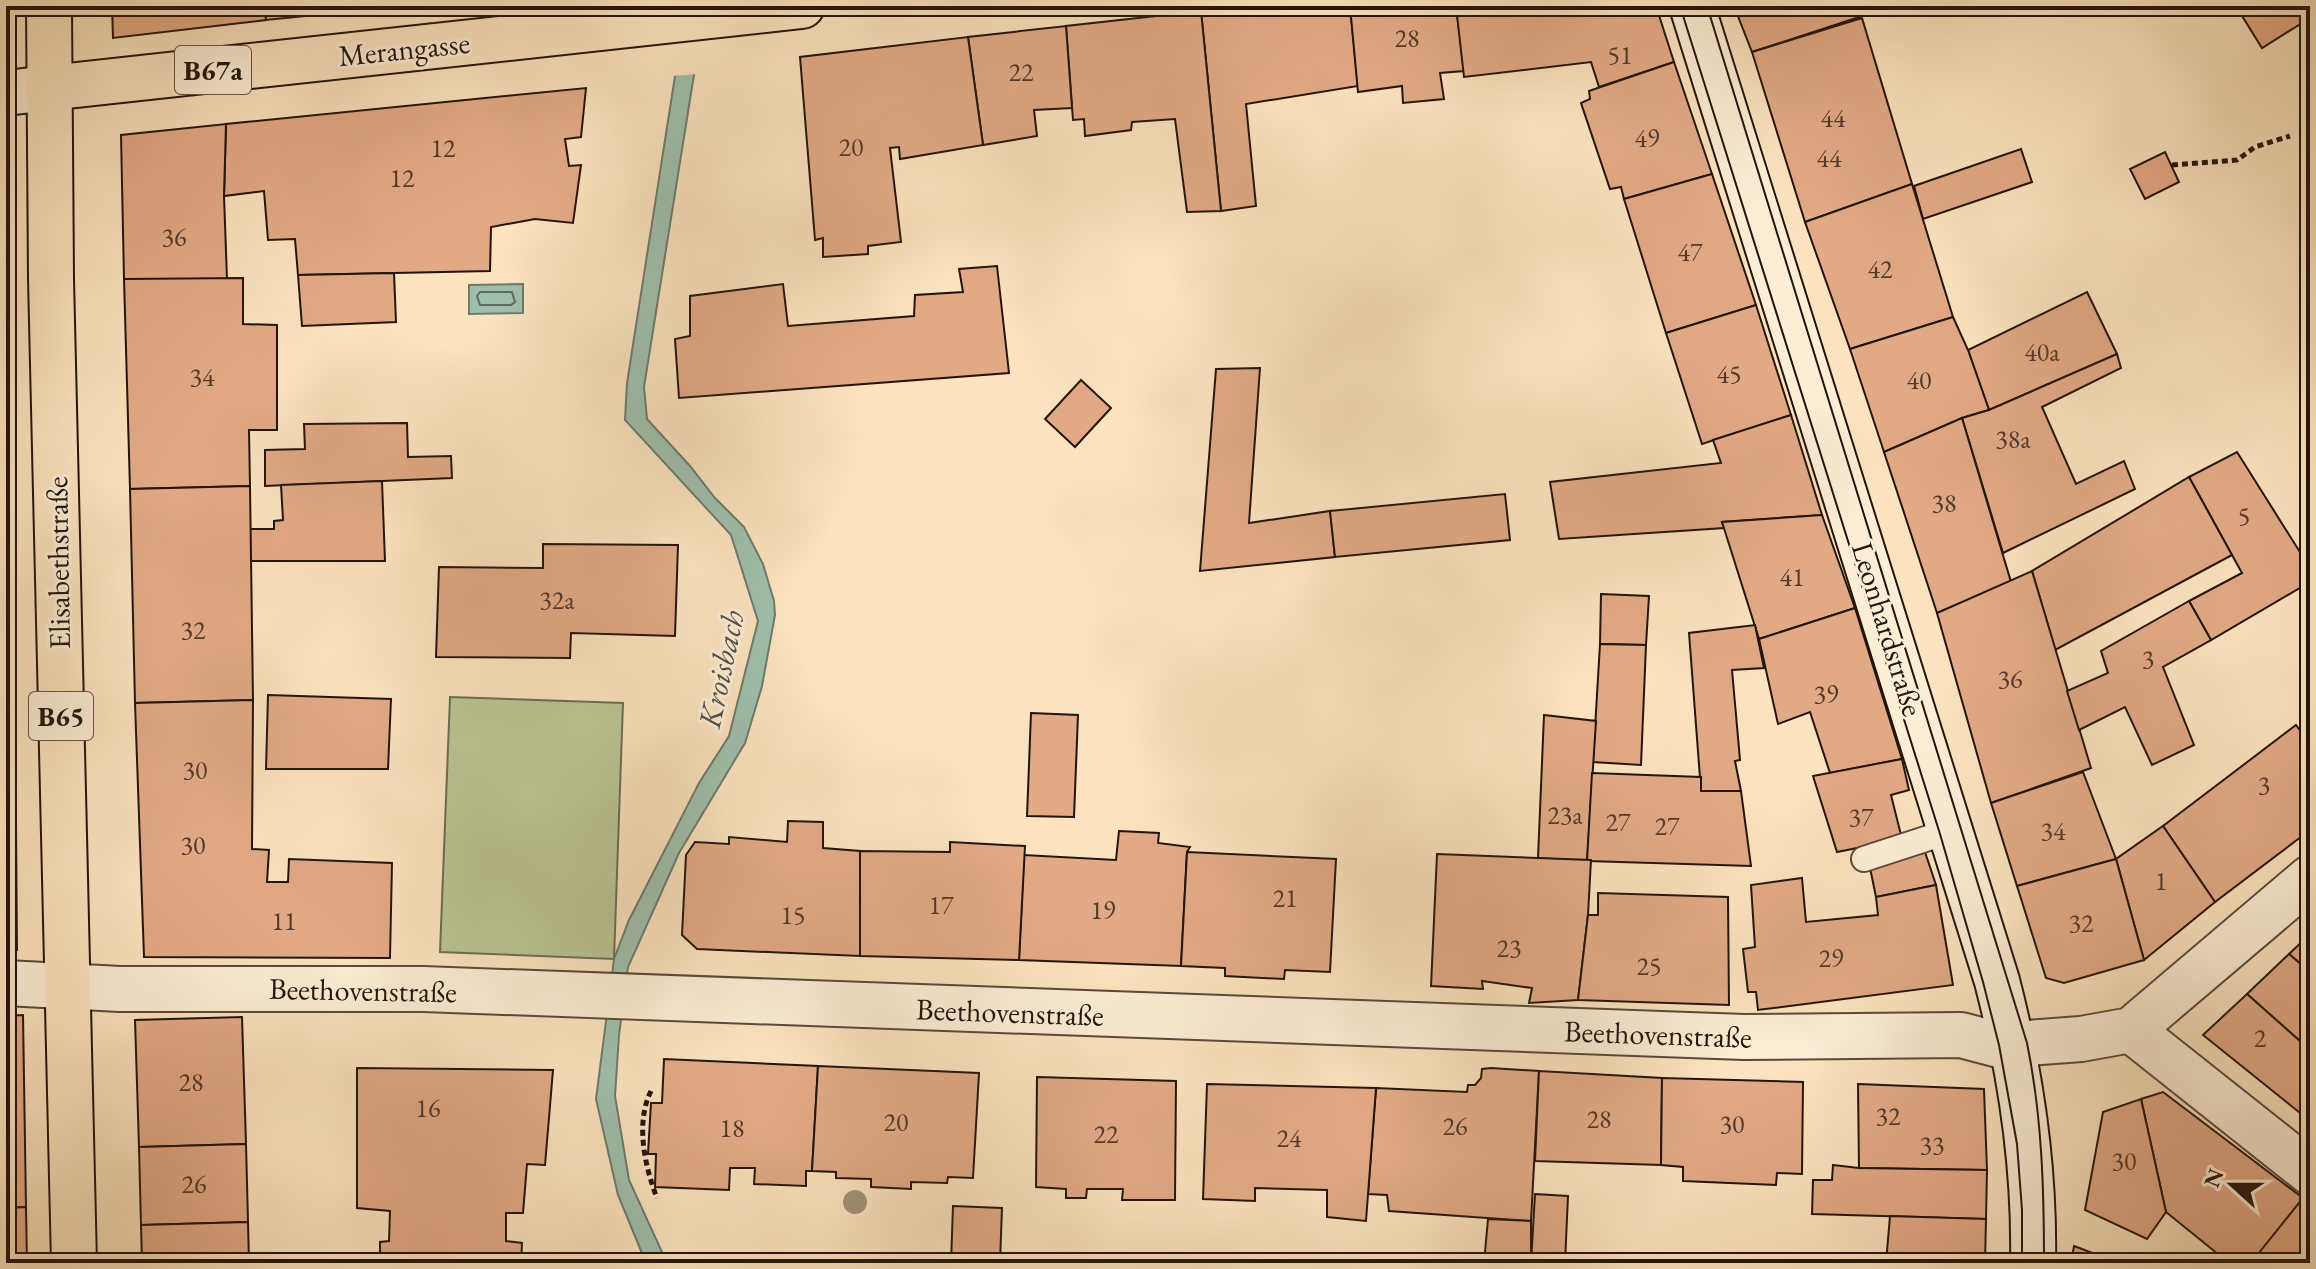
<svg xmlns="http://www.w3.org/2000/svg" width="2316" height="1269" viewBox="0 0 2316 1269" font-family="'EB Garamond',serif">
  <rect width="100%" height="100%" fill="#fbe3bf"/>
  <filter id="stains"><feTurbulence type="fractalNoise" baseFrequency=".0025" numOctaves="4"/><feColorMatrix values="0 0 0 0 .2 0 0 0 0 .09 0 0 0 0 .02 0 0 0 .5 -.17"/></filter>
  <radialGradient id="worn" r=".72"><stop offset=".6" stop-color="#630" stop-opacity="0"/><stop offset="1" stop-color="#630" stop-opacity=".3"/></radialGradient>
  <path fill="#bac595" stroke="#6e6c51" stroke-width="2" d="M450 697 623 703 614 959 440 952Z"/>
  <g fill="#9fbfad" stroke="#6d7b6d" stroke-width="2">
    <path d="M686 6H705L644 387 647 419 690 466 715 498 744 527 763 564 774 601 775 615 762 686 745 743 679 853 628 967 619 1035 615 1096 629 1180 667 1263H646L618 1195 596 1099 614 959 629 920 699 783 729 736 758 621 731 535 625 420 627 383Z"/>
    <path d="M523 284V313L469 314V285Z"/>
  </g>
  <path fill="#fbe3bf" d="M682 6H709L699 74 670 76Z"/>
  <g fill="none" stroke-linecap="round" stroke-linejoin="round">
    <path stroke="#616a5d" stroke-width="2" d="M480 292H512L515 302 511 305H480L477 296Z"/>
  </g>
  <g fill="#e2a986" stroke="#23140d" stroke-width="2">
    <path d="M112 6H265L266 20 113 38Z"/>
    <path d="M265 6H407L266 20Z"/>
    <path d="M1243 6H1350L1358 86 1246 104 1256 206 1221 211 1201 11Z"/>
    <path d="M1350 6H1456L1464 71 1440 73 1444 99 1403 103 1402 86 1358 92Z"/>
    <path d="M1456 6H1656L1674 62 1599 87 1591 62 1464 77Z"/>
    <path d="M1734 6H1893L1752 52Z"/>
    <path d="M2248 6H2310V18L2262 48 2239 11Z"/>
    <path d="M1201 11 1221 211 1187 212 1175 119 1132 122 1131 130 1085 136 1084 119 1073 120 1066 26Z"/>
    <path d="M1862 18 1912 184 1805 222 1752 52Z"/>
    <path d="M1066 26 1072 108 1034 110 1037 136 983 145 968 37Z"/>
    <path d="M968 37 983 145 900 159 899 147 890 148 901 242 868 246V254L823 257V238L815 240 800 57Z"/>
    <path d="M1674 62 1712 174 1624 199 1621 187 1610 189 1581 103 1590 99 1589 91Z"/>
    <path d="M586 88 581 137 565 139 569 166 581 165 573 223 535 219 491 227 490 271 298 275 295 239 268 240 264 191 224 196 226 124Z"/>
    <path d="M226 124 224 196 227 279H124L121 135Z"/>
    <path d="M2021 149 2032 182 1923 219 1914 186Z"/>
    <path d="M2165 152 2179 182 2145 199 2130 169Z"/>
    <path d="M1712 174 1756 305 1666 333 1624 199Z"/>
    <path d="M1912 184 1953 317 1850 349 1805 222Z"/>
    <path d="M997 266 1009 373 679 398 675 339 690 336V296L783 284 788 326 914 316 915 295 963 292 959 269Z"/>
    <path d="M394 273 396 322 302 326 298 275Z"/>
    <path d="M243 278V324L277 325V430H249L250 486 130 489 124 279Z"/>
    <path d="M2087 292 2117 354 1989 410 1968 350Z"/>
    <path d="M1756 305 1791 415 1702 444 1666 333Z"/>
    <path d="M1953 317 1968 350 1989 410 1962 418 1884 452 1850 349Z"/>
    <path d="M2117 354 2121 368 2042 407 2076 484 2124 461 2135 489 2003 553 1962 418 1989 410Z"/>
    <path d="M1260 368 1249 523 1330 511 1335 557 1200 571 1216 369Z"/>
    <path d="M1081 380 1111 408 1075 447 1045 419Z"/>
    <path d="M1791 415 1822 515 1722 522 1724 528 1559 539 1550 482 1721 463 1713 440Z"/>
    <path d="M1962 418 2011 582 1937 613 1884 452Z"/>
    <path d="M407 423 408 457 451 456 452 478 265 486V450L305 449 304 424Z"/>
    <path d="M6 435 15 679V697H6Z"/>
    <path d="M2237 452 2310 568V582L2211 640 2189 601 2242 573 2189 477Z"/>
    <path d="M2189 477 2232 555 2055 650 2032 571Z"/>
    <path d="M382 481 385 561H250L249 529H274V521L283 520 281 485Z"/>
    <path d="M250 486 253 700 135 703 130 489Z"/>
    <path d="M1505 494 1510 540 1335 557 1330 511Z"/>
    <path d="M1822 515 1855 608 1759 639 1722 522Z"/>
    <path d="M543 544 678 545 675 636 571 633 570 658 436 657 439 567 543 568Z"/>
    <path d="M2032 571 2091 768 1991 803 1937 613Z"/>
    <path d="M1601 594 1649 596 1646 645 1600 644Z"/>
    <path d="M2189 601 2211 640 2163 667 2194 745 2152 765 2125 707 2079 730 2067 691 2108 673 2101 651Z"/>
    <path d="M1855 608 1902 759 1830 773 1810 712 1778 724 1759 639Z"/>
    <path d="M1755 625 1764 668 1732 670 1740 760 1735 761 1741 791H1701L1689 633Z"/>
    <path d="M1600 644 1646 645 1641 765 1593 762Z"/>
    <path d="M268 695 391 699 388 769H266Z"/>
    <path d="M6 697H15L17 950H6Z"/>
    <path d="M253 700 252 849 269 850 267 882H288L289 859 392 863 390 958 144 957 135 703Z"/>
    <path d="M1031 713 1078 715 1074 817 1027 816Z"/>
    <path d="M1544 715 1596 721 1587 861 1538 858Z"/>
    <path d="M2296 725 2310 744V830L2215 902 2163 826Z"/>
    <path d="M1902 759 1909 790 1891 795 1902 839 1837 852 1813 776Z"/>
    <path d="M2083 772 2116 859 2017 886 1991 803Z"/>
    <path d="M1592 773 1701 777V791H1741L1751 866 1587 861Z"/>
    <path d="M788 821 823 822V848L860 851V956L697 949 682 935 686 855 695 842 729 844V837L787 842Z"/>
    <path d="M2163 826 2215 902 2144 960 2116 859Z"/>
    <path d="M1119 831 1159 833 1158 843 1190 847 1187 852 1181 966 1019 960 1024 855 1116 860Z"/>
    <path d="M950 842 1025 846 1019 960 860 956V851L950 852Z"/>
    <path d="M1924 849 1936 885 1876 897 1869 863Z"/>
    <path d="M1187 852 1336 859 1330 972 1285 970 1284 979 1225 976V968L1181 966Z"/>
    <path d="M1437 854 1591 860 1588 915 1578 1000 1529 1003 1532 988 1482 981 1483 989 1431 986Z"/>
    <path d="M2116 859 2144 960 2064 983 2046 978 2017 886Z"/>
    <path d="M1802 878 1806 922 1878 915 1876 897 1936 885 1953 985 1758 1010 1756 992H1748L1743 949 1755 947 1751 885Z"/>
    <path d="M1598 893 1728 897 1729 1005 1578 1000 1588 915H1598Z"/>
    <path d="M2310 934V972L2289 954Z"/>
    <path d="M2289 954 2310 972V1050L2247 994Z"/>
    <path d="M2247 994 2310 1050V1121L2203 1035Z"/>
    <path d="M23 1015 26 1207 6 1208V1016Z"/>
    <path d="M242 1017 246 1144 139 1147 135 1020Z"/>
    <path d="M664 1059 818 1066 812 1171H806V1186L754 1184 755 1168H730L729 1190 655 1187 656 1154H648L651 1103H662Z"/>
    <path d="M818 1066 979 1073 973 1178 948 1177 947 1183 911 1182V1189L871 1187V1179L836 1178V1172L812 1171Z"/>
    <path d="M357 1068 553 1070 545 1165 527 1164 523 1213H506V1241L522 1243 521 1263H380V1242L389 1241 390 1211 357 1208Z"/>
    <path d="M1491 1068 1539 1071 1531 1221 1389 1211 1387 1195 1368 1194 1376 1088 1467 1092 1468 1085H1475L1481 1078 1482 1069Z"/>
    <path d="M1539 1071 1662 1078 1661 1165 1535 1161Z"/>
    <path d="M1037 1077 1176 1081 1175 1200H1122L1123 1189H1087L1086 1198H1066V1189L1036 1187Z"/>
    <path d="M1662 1078 1803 1082 1802 1174 1777 1173 1776 1185 1683 1181V1167L1661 1165Z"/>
    <path d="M1207 1084 1376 1088 1366 1221 1327 1217V1190L1255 1188V1201L1203 1199Z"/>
    <path d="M1858 1084 1984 1089 1987 1170 1859 1168Z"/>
    <path d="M2163 1092 2303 1198 2251 1263H2229L2166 1212 2141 1099Z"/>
    <path d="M2141 1099 2166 1212 2147 1239 2085 1210 2103 1112Z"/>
    <path d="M246 1144 248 1222 141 1225 139 1147Z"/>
    <path d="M1833 1165 1859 1168 1987 1170 1986 1219 1812 1214 1813 1180H1832Z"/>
    <path d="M1535 1194 1568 1196 1565 1263H1531Z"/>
    <path d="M2303 1198 2310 1203V1263H2251Z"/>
    <path d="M953 1206 1002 1208 1000 1263H951Z"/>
    <path d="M26 1207 27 1263H6V1208Z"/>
    <path d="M1890 1216 1986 1219 1985 1263H1886Z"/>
    <path d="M1488 1219 1531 1221V1263H1484Z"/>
    <path d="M248 1222 249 1263H142L141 1225Z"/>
    <path d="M2074 1246 2119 1263H2071Z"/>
  </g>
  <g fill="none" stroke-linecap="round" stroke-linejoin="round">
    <g stroke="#59483a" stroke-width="28">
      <path id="lane" d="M1864 859 1950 831"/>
    </g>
    <g stroke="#59483a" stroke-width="48">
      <g id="street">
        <path d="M6 983 120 989H423L1744 1037 1961 1035 1999 1045 2081 1039 2131 1030 2310 878"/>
        <path d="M2131 1030 2310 1172"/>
      </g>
    </g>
    <g stroke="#23140d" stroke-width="48">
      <g id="secondary">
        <path d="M1692 6 1997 981C2021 1074 2035 1167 2033 1263"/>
        <path d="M6 93 49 88"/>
      </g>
    </g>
    <g stroke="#23140d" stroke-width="48">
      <g id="primary">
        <path d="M49 6 51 279 74 1263"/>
        <path d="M49 88 802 6"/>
      </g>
    </g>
    <g stroke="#23140d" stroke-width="5" stroke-dasharray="6 4" stroke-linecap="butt">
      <path d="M2172 165 2237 160 2255 147 2290 136"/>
      <path d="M651 1091C635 1123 645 1167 657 1198"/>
    </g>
    <use href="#lane" stroke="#fcedd5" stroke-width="24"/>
    <use href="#street" stroke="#fcedd5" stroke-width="44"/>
    <use href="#secondary" stroke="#fcedd5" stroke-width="44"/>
    <use href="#primary" stroke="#fbe3bf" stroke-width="44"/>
    <g stroke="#23140d" stroke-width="2">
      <path d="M1680 6 1940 834 1983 982 1999 1045 2017 1144 2022 1210V1263"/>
      <path d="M1707 6 2027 1043C2042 1116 2044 1189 2044 1263"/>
    </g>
  </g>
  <circle fill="#a19378" cx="855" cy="1202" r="12"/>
  <g text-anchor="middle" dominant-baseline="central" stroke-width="6" stroke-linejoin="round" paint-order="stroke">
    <g font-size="26" fill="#53392b">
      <text x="1407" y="38">28</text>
      <text x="1620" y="55">51</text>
      <text x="1021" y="72">22</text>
      <text x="1833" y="118">44</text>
      <text x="1647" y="138">49</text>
      <text x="851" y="147">20</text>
      <text x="443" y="148">12</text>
      <text x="1829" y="158">44</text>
      <text x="402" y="178">12</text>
      <text x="174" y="237">36</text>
      <text x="1690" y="252">47</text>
      <text x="1880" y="269">42</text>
      <text x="2042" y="352">40a</text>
      <text x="1729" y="374">45</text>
      <text x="202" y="377">34</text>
      <text x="1919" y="380">40</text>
      <text x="2013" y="439">38a</text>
      <text x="1944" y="503">38</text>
      <text x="2244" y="516">5</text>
      <text x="1792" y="577">41</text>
      <text x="557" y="600">32a</text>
      <text x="193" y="630">32</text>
      <text x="2148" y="659">3</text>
      <text x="2010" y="679">36</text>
      <text x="1826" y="694">39</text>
      <text x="195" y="770">30</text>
      <text x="2264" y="785">3</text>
      <text x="1565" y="815">23a</text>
      <text x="1861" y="817">37</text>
      <text x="1618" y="822">27</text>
      <text x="1667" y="826">27</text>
      <text x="2053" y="831">34</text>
      <text x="193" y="845">30</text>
      <text x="2161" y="881">1</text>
      <text x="1285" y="898">21</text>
      <text x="941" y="905">17</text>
      <text x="1103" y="910">19</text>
      <text x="793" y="915">15</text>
      <text x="284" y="921">11</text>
      <text x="2081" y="923">32</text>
      <text x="1509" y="948">23</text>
      <text x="1831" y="958">29</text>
      <text x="1649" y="966">25</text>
      <text x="2260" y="1038">2</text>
      <text x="191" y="1082">28</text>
      <text x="428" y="1108">16</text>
      <text x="1888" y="1116">32</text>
      <text x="1599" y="1119">28</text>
      <text x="896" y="1122">20</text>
      <text x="1732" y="1124">30</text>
      <text x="1455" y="1126">26</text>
      <text x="732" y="1128">18</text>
      <text x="1106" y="1134">22</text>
      <text x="1289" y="1138">24</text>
      <text x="1932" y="1145">33</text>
      <text x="2124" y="1161">30</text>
      <text x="194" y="1184">26</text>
    </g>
    <g fill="#fcedd5" stroke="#645549" stroke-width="2">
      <rect x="175" y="46" width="76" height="48" rx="6"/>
      <rect x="29" y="692" width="64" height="48" rx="6"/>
    </g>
    <g font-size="28" font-weight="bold" fill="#23140d">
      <text x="213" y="70">B67a</text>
      <text x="61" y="716">B65</text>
    </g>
    <g font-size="30" fill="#23140d" stroke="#fcedd5">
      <text transform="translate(404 49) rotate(-6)">Merangasse</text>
      <text transform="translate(58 563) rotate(-91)">Elisabethstraße</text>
      <text transform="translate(1888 629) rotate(73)">Leonhardstraße</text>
      <text transform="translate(363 990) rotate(1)">Beethovenstraße</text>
      <text transform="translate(1010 1012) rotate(2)">Beethovenstraße</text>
      <text transform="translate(1658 1034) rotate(2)">Beethovenstraße</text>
    </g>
    <g font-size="32" font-style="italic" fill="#4e5045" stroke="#fcedd5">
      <text transform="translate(721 669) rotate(-78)">Kroisbach</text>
    </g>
  </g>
  <rect width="2316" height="1269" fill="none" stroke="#fbe3bf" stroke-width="32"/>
  <rect x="8" y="8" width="2300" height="1253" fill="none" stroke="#23140d" stroke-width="4"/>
  <rect x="16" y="16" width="2284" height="1237" fill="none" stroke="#23140d" stroke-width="2"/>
  <g transform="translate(2232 1185) rotate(291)" stroke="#fcedd5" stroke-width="6" paint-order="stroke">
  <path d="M0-6L14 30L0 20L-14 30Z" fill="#23140d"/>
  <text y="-12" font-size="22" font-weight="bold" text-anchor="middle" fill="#23140d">N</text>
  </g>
  <rect width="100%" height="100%" filter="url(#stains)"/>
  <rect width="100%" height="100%" fill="url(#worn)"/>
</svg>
